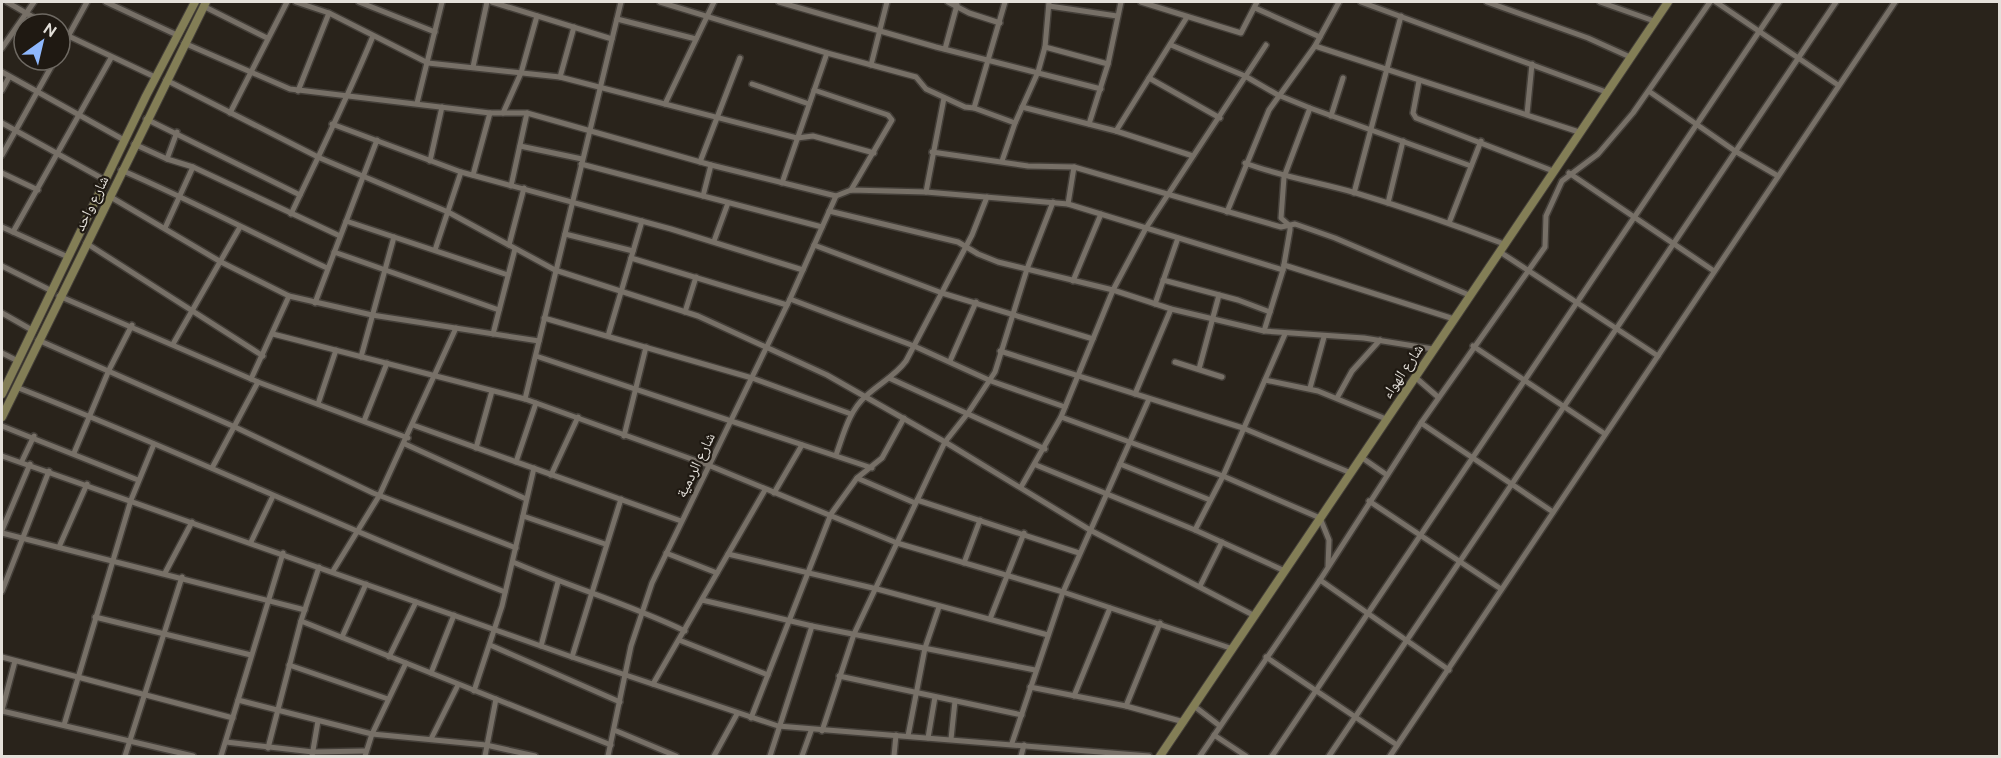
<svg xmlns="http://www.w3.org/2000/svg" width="2001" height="758" viewBox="0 0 2001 758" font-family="Ubuntu,'Noto Naskh Arabic',sans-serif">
  <rect width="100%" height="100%" fill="#29231b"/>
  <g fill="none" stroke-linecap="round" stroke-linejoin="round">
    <g stroke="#443f39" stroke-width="8">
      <g id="street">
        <path d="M7 2 45 24"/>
        <path d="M106 2 177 35"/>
        <path d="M296 2 329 13 428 63 560 77 797 138 813 136 874 153"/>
        <path d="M359 2 435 32"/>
        <path d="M492 2 612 39"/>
        <path d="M660 2 827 53 916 77 926 89 965 107 974 108 1005 2"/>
        <path d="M779 2 936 47 1101 89"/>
        <path d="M948 2 969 13 1000 23"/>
        <path d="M1141 2 1241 33 1257 2"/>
        <path d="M1361 2 1606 92"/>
        <path d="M1487 2 1588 38 1630 57"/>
        <path d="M1600 2 1654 21"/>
        <path d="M1716 2 1838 85"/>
        <path d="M203 6 267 38"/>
        <path d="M1049 6 1117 16"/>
        <path d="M1255 8 1320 37"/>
        <path d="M617 19 696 39"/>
        <path d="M60 32 155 77"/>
        <path d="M184 43 290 89 490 113H527L711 165 836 196 851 190 926 192 1068 204 1283 270"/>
        <path d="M1171 45 1245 76 1278 95 1310 108 1471 166"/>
        <path d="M1315 46 1579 132"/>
        <path d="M1045 47 1108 64"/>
        <path d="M2 48 34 2"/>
        <path d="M945 49 957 5"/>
        <path d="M60 51 87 2"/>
        <path d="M871 65 887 2"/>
        <path d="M473 67 487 2"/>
        <path d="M2 72 124 140"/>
        <path d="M560 77 574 27"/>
        <path d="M1149 78 1220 118"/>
        <path d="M166 80 320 158 448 212 555 270 698 316 827 375 945 442 1090 530 1255 616"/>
        <path d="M1419 81 1413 113 1416 118 1553 171"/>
        <path d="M752 84 809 104"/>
        <path d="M2 90 9 77"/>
        <path d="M814 90 888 115 892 120 851 190"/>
        <path d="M298 91 329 13"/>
        <path d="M1650 92 1735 151 1778 176"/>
        <path d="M417 103 442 2"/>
        <path d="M665 104 714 2"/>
        <path d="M1022 107 1116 131 1193 156"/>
        <path d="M974 108 1015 123"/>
        <path d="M230 113 287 2"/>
        <path d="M503 113 521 73 537 16"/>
        <path d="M1527 114 1532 64"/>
        <path d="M1331 116 1343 78"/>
        <path d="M146 119 300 195"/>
        <path d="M2 123 105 180"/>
        <path d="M332 124 461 172 671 229 803 270"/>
        <path d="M1089 124 1108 64 1121 2"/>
        <path d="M1116 131 1187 17"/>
        <path d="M134 144 167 159 193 167 340 236"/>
        <path d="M520 146 582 159"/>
        <path d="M932 152 1028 166 1074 167 1281 227 1295 224 1335 238 1469 295"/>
        <path d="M2 155 55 60"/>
        <path d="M167 159 177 132"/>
        <path d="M430 161 442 107"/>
        <path d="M1002 161 1015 123 1038 72 1045 47 1049 2"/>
        <path d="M700 162 740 58"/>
        <path d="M1245 163C1282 177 1318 182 1356 193 1406 208 1455 225 1504 244"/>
        <path d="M581 164 822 227"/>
        <path d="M121 170C191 200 258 236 327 268"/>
        <path d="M2 173 38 190"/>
        <path d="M1569 173 1714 271"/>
        <path d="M473 175 490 113"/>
        <path d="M782 183 827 53"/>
        <path d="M511 186 527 113"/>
        <path d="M926 192 944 98"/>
        <path d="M1354 193 1401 16"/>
        <path d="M109 196 221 262 289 296 372 315 539 341"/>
        <path d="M703 196 711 165"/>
        <path d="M1388 203 1403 141"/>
        <path d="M1068 204 1074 167"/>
        <path d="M829 211 958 242 978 254 998 262 1113 290 1171 309 1264 331 1364 338 1433 349"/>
        <path d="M1227 212 1269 110 1315 46 1339 2"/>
        <path d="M291 214C319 155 348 97 373 36"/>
        <path d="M346 221 508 275"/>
        <path d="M1449 223 1481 141"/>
        <path d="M2 227 68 257"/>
        <path d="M165 228 193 167"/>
        <path d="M13 232 111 58"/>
        <path d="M565 234 633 251"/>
        <path d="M714 241 728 203"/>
        <path d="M86 243 263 356"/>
        <path d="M509 245 524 188"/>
        <path d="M814 245 942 293 1093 339"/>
        <path d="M435 250 461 172"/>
        <path d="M334 252 499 310"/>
        <path d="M1500 252 1658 356"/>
        <path d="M631 258 787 305"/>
        <path d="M1284 265 1454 319"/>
        <path d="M2 266 52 291"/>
        <path d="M1163 280 1238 300 1270 312"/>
        <path d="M1073 281 1101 214"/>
        <path d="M59 296 258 382 408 438"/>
        <path d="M790 299 914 346 991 381 1065 407"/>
        <path d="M315 303 377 140"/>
        <path d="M1155 304 1178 238"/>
        <path d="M685 312 696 277"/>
        <path d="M2 313 32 330"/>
        <path d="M544 318 752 378 851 414"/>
        <path d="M1264 331 1283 270 1290 230V226L1281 218 1284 177 1310 108"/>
        <path d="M273 334 525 399 708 465 897 543 1063 592 1233 649"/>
        <path d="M493 334 515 249"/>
        <path d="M608 336 642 221"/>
        <path d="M38 340 235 427 373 493 516 548"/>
        <path d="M173 344 240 227"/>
        <path d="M1473 346 1605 434"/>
        <path d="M1000 351 1243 428 1351 473"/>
        <path d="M2 353 18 361"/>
        <path d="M536 356 872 468"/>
        <path d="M361 357 394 237"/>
        <path d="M950 361 976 302"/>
        <path d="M1175 362 1222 377"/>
        <path d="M1199 369 1219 295"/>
        <path d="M1415 377 1438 397"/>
        <path d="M889 378 1045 449"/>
        <path d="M251 379 289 296"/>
        <path d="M1265 380 1318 391 1386 419"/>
        <path d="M16 387C181 451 340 528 505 592"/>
        <path d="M1310 388 1324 337"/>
        <path d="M1135 394 1171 309"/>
        <path d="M1337 398 1352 371 1380 340"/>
        <path d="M525 399 621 2"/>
        <path d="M318 404 336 350"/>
        <path d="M1061 417 1223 476 1320 518 1329 540 1328 566"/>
        <path d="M364 421 387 363"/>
        <path d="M1421 423 1553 512"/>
        <path d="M413 425 681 521"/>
        <path d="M2 426 138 480"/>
        <path d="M624 436 646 347"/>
        <path d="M405 444 526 499"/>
        <path d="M476 448 492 391"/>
        <path d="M74 453 109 370 132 325"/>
        <path d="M836 455C844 433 849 411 866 396 880 383 895 376 906 361L972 235 987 197"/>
        <path d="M2 456 572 657 778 726 1149 756"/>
        <path d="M1361 457 1387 475"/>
        <path d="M22 461 34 436"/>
        <path d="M516 462 536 403"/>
        <path d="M1120 464 1210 500"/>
        <path d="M1036 465 1195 530 1285 571"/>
        <path d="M212 468 258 382"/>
        <path d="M551 475 578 417"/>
        <path d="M857 478 915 503"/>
        <path d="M1021 487 1061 417 1113 290 1146 228 1266 45"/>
        <path d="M774 493 802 445"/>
        <path d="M917 500 1079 553"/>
        <path d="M1369 501 1501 589"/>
        <path d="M523 516 605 544"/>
        <path d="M2 530 30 464"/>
        <path d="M1195 530 1223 476 1285 334"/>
        <path d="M2 533 305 610"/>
        <path d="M251 542 273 496"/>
        <path d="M59 547 87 484"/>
        <path d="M666 553 717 573"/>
        <path d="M728 554 877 589 1048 635"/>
        <path d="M513 562C570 587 629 604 685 631"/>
        <path d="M964 563 980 520"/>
        <path d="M333 571 379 496 456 328"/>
        <path d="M165 573 192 522"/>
        <path d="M1320 580 1449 670"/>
        <path d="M1200 586 1222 542"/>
        <path d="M2 591 49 471"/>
        <path d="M702 600 812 626 1035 670"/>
        <path d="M95 617 251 655"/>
        <path d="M990 619 1024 533"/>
        <path d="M301 621 611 745"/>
        <path d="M342 637 366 584"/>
        <path d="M679 640 768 675"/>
        <path d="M490 645 620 702"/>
        <path d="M541 646 558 582"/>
        <path d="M2 657 233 718"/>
        <path d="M389 657 416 602"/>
        <path d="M572 657 621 499"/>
        <path d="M1266 657 1397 745"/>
        <path d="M289 665 388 699"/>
        <path d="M431 673 454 615"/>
        <path d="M839 676 1022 715"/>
        <path d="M653 684 765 490"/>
        <path d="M1030 687 1126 706 1184 722"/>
        <path d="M474 691 502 606 534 468"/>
        <path d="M1074 696 1110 608"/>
        <path d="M238 700 372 734 486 745 535 756"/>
        <path d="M1126 706 1160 623"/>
        <path d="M1194 706 1220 726"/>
        <path d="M2 710 15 661"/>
        <path d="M2 711 193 756"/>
        <path d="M751 718 831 514 857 478 882 458 904 418"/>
        <path d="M64 725 131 500 154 444"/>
        <path d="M614 730 676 756"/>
        <path d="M822 731 854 634 930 473 945 442 968 413 995 372 1027 269 1053 202"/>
        <path d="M1214 735 1246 756"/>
        <path d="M908 736 925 648 939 607"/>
        <path d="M928 738 935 697"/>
        <path d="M431 739 458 685"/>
        <path d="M951 739 955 701"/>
        <path d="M226 742 313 752 366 751"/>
        <path d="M1012 743 1063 592 1149 399"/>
        <path d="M268 748 301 621 319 567"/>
        <path d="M125 756 182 577"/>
        <path d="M221 756 283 553"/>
        <path d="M312 756 318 721"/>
        <path d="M365 756 372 734 406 663"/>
        <path d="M485 756 496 699"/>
        <path d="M608 756 631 646 652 583 790 299 836 196"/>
        <path d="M714 756 737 714"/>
        <path d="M770 756 812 626"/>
        <path d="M802 756 811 731"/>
        <path d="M894 756 896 735"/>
        <path d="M1021 756 1024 745"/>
        <path d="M1200 756 1320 580 1421 423 1545 247 1546 216 1562 181 1598 154 1633 113 1710 2"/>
        <path d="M1272 756 1779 2"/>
        <path d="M1329 756 1836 2"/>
        <path d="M1390 756 1895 2"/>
      </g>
    </g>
    <g stroke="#443f39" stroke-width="10">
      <g id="secondary">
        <path d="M2 394 146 96 195 2"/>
        <path d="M2 417 206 2"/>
        <path d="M1160 756 1668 2"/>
      </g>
    </g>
    <use href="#street" stroke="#777067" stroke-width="5"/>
    <use href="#secondary" stroke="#837e56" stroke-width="8"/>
  </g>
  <g text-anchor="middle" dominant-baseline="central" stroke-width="4.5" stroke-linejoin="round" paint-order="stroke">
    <g font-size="15" fill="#e4e0da" stroke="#1f1912">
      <text transform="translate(91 203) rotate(-64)">شارع واحد</text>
      <text transform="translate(1402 371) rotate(-56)">شارع الهواء</text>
      <text transform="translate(695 465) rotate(-64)">شارع الردمية</text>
    </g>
  </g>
  <rect width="2001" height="758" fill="none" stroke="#e4e0da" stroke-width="6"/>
  <g transform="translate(42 42) rotate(34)"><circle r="28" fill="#1f1912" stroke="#6e6962" stroke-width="1.5"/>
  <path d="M0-4.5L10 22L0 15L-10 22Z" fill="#8fb8fd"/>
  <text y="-9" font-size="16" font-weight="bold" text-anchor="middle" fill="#e4e0da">N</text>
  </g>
</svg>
